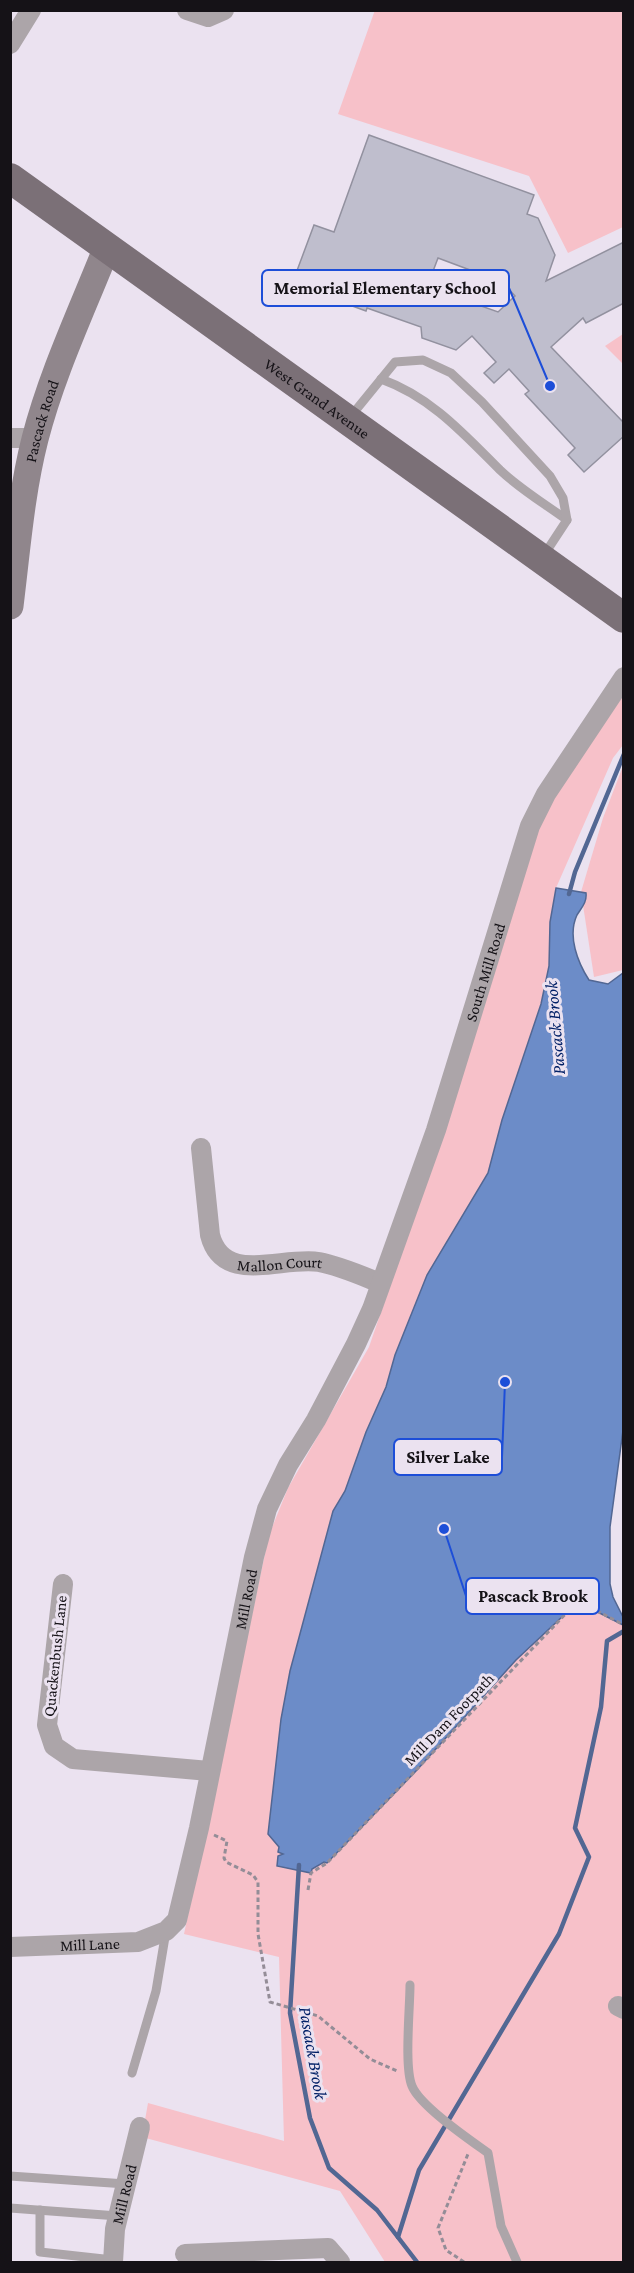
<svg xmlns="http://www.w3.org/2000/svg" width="634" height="2273" viewBox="0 0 634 2273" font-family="'Crimson Pro',serif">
  <rect width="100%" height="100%" fill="#ebe2f0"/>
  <g fill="#f7c1c9">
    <path d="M375 10 623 11V227L568 253 529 176 338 114Z"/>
    <path d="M623 334V364L605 346Z"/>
    <path d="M623 696V745L613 758 556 888 550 922 549 966 541 1004 502 1120 488 1173 427 1275 395 1355 386 1387 366 1432 345 1491 333 1511 290 1671 281 1719 275 1776 279 1847 282 1857 311 1873 312 1869 325 1862 327 1863 416 1771 516 1660 578 1601 623 1625V2262H385L340 2191 142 2137 148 2103 284 2141 279 1957 184 1934 269 1535 288 1488 369 1347 460 1082 531 843 561 781Z"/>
    <path d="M623 766V970L594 977 581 892 603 818Z"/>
  </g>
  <path fill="#6c8cc8" stroke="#526793" stroke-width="1.5" d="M556 888 586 893C587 902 582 907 577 915 567 936 578 963 589 980L608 984 623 973 624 1423 610 1527V1584L613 1597 623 1617V1625L578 1602 516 1660 416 1771 327 1863 324 1862 312 1869 311 1873 277 1866 278 1856 283 1854 278 1852 279 1847 268 1834 281 1719 290 1671 333 1511 345 1491 366 1432 386 1387 395 1355 427 1275 488 1173 502 1120 541 1004 549 966 550 922Z"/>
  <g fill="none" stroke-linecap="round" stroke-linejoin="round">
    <g stroke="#526793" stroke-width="4.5">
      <path d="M569 894 575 872 624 754"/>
      <path d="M299 1865 290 2013 310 2118 329 2168 377 2210 417 2262"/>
      <path d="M398 2237 419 2170 559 1934 589 1857 575 1828 601 1707 607 1641 624 1631"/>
    </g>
  </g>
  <path fill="#bfbecd" stroke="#92919f" stroke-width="1.5" fill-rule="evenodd" d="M369 135 534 195 527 214 538 218 555 255 546 281 624 242V303L586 323 583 318 551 347 624 423V436L584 472 568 455 575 448 525 394 529 391 509 369 494 383 484 373 496 362 472 336 456 350 422 338 421 327 367 308 366 311 292 284 314 225 334 232ZM438 258 502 282 515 296 498 312 427 287Z"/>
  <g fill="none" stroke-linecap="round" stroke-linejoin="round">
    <g stroke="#948d97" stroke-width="3" stroke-dasharray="4.5 3" stroke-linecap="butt">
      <path d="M214 1835 227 1841 224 1858 226 1862 253 1875 258 1882V1934L270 2002 318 2016 370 2059 397 2071"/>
      <path d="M308 1890 311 1873 327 1863 578 1601 624 1625"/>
      <path d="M464 2262 446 2250 438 2228 468 2154"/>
    </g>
    <g stroke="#aca5a9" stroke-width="9">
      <path d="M381 379C431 397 463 433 500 470 520 489 545 504 567 520"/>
      <path d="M351 416 395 362 423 360 451 373 482 402 550 476 563 498 567 520 544 555"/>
      <path d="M410 1985C410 2008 404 2067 412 2086 420 2106 470 2140 488 2153L501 2226 517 2262"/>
      <path d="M132 2073 156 1991 166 1931"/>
      <path d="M10 2176 126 2184"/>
      <path d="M10 2208 118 2216"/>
      <path d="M40 2210V2252L113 2260"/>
    </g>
    <g stroke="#aca5a9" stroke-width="20">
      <path d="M187 10 208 17 224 10"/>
      <path d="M10 44 31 10"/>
      <path d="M10 438H35"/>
      <path id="s1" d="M201 1148 210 1235C223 1286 282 1256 319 1262 340 1266 360 1275 380 1283"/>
      <path d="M63 1584 47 1725 54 1746 73 1759 209 1771"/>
      <path id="s2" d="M10 1947 138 1942 166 1931 177 1920 199 1828 254 1557 267 1509 288 1465 316 1420 356 1344 372 1309 436 1130 530 826 546 794 624 677"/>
      <path d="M618 2006 624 2009"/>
      <path d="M185 2254 328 2248 340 2262"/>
      <path id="s3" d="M113 2262 115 2229 140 2127"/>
    </g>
    <path stroke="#90868c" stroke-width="27" id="s4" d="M10 606C17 550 21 494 35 439 52 373 82 310 107 247"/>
    <path stroke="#7b7077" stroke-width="30" id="s5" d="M10 178 624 618"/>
  </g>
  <g text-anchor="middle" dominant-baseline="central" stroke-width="6" stroke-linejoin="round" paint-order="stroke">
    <g font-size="16" fill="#151217" stroke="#ebe2f0">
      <text stroke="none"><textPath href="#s5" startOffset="378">West Grand Avenue</textPath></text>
      <text stroke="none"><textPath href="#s4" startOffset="188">Pascack Road</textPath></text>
      <text stroke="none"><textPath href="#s2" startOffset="1176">South Mill Road</textPath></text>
      <text stroke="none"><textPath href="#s1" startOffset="172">Mallon Court</textPath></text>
      <text stroke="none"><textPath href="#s2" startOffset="502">Mill Road</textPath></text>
      <text transform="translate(55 1656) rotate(-84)">Quackenbush Lane</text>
      <text transform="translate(449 1719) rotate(-46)">Mill Dam Footpath</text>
      <text stroke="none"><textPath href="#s2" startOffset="80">Mill Lane</textPath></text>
      <text stroke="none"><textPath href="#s3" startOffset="69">Mill Road</textPath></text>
    </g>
    <g font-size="18" font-style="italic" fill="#032167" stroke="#ebe2f0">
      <text transform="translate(555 1028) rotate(-95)">Pascack Brook</text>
      <text transform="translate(313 2053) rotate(80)">Pascack Brook</text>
    </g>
  </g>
  <path fill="none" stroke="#1d4ed8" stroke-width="2" d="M550 386L509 288M505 1382L502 1457M444 1529L466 1596"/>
  <g fill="#1d4ed8" stroke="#ebe2f0" stroke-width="2">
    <circle cx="550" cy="386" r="6"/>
    <circle cx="505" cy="1382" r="6"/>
    <circle cx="444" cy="1529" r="6"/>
  </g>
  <g fill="#ebe2f0" stroke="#1d4ed8" stroke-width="2">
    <rect x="262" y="270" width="247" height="36" rx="6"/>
    <rect x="394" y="1439" width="108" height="36" rx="6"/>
    <rect x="466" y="1578" width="133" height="36" rx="6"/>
  </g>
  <g font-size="18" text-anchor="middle" font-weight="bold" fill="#151217">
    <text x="385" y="294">Memorial Elementary School</text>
    <text x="448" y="1463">Silver Lake</text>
    <text x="533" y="1602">Pascack Brook</text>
  </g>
  <rect width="634" height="2273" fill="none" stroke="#151217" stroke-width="24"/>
</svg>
